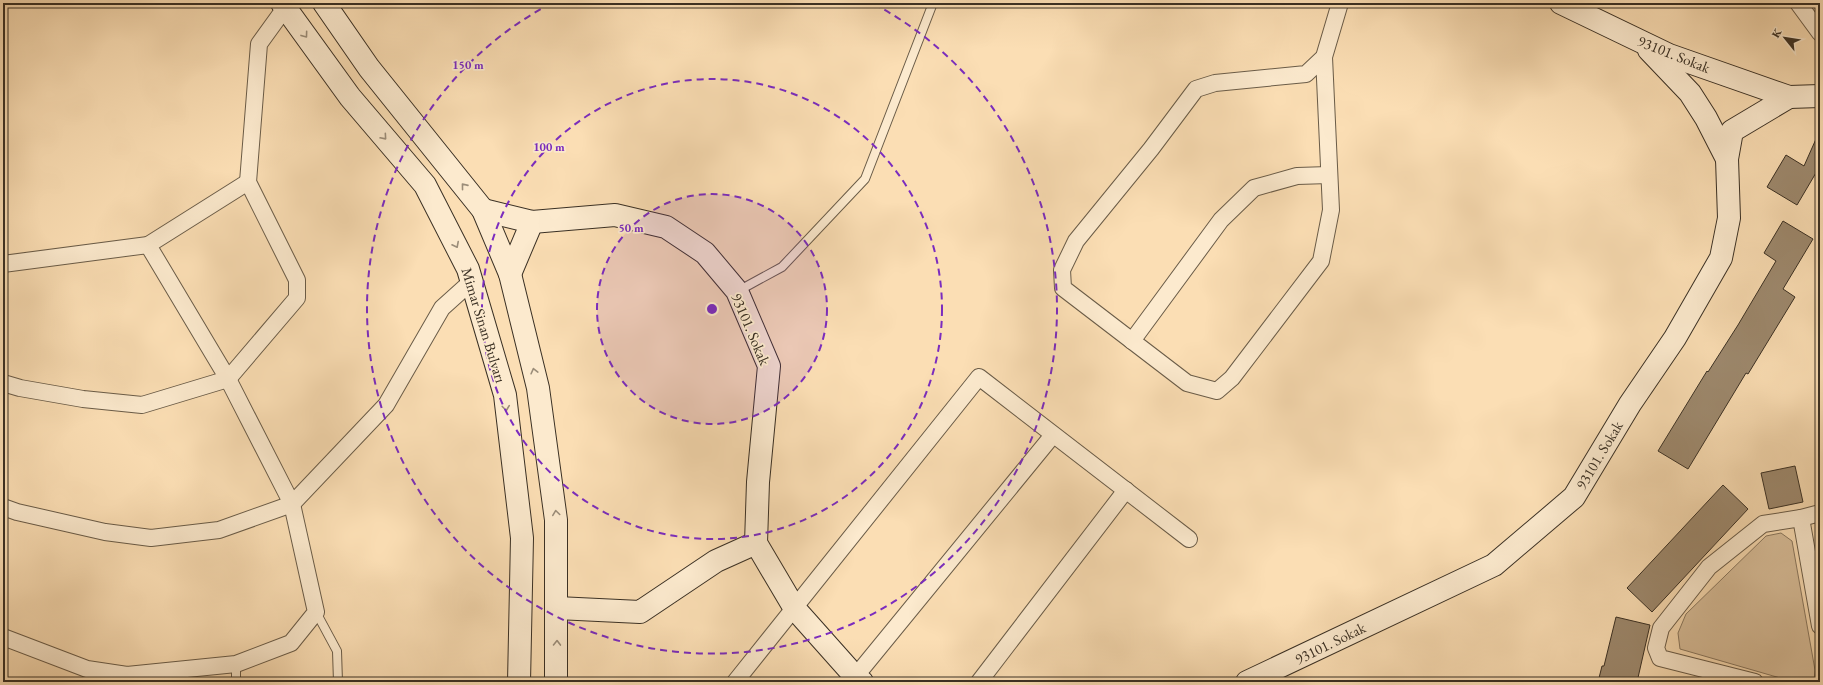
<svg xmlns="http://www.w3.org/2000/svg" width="1823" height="685" viewBox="0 0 1823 685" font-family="'EB Garamond',serif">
  <rect width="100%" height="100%" fill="#fbdeb4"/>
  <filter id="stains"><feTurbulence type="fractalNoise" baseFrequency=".005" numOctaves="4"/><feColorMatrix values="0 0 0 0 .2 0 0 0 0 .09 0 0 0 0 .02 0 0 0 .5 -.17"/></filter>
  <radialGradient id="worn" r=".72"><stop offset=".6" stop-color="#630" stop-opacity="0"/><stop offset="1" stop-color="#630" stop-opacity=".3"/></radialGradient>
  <path fill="#dac09c" stroke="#8a7860" d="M1781 533 1792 541 1815 670 1814 681 1794 682 1680 649 1678 633 1686 614 1766 536Z"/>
  <g fill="#9e8a6f" stroke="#3a3024">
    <path d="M1820 130V166L1797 205 1767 187 1786 155 1804 166Z"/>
    <path d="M1783 221 1813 239 1783 289 1795 297 1748 374 1746 373 1688 469 1658 451 1707 371 1708 372 1738 325 1776 261 1764 253Z"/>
    <path d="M1795 466 1803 502 1769 509 1761 473Z"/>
    <path d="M1723 485 1748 509 1652 612 1627 588Z"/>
    <path d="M1616 617 1650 625 1637 682H1598L1602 666H1604Z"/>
  </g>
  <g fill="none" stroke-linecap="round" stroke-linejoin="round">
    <g stroke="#6a5c48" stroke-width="10">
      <g id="lane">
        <path d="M738 291 782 267 865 179 933 3"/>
        <path d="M316 612 337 651 338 682"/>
        <path d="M236 664V682"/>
      </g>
    </g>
    <g stroke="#6a5c48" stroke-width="18">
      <g id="street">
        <path d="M1798 3 1820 33"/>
        <path d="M1324 57 1306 74 1215 83 1196 89 1151 149 1076 241 1062 270 1063 288 1187 383 1217 391 1232 378 1321 261 1331 210 1324 57 1340 3"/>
        <path d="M3 264 148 245 248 182"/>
        <path d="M1132 341 1221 220 1254 188 1297 176 1329 175"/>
        <path d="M3 383 20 388 83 399 142 405 228 379 297 298V280L248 182 259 44 285 8"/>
        <path d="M3 507 17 512 105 532 151 538 219 530 292 504 386 405 442 308 472 281"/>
        <path d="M1801 518 1820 513"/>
        <path d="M3 637 87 669 127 675 236 664 291 643 316 612 292 504 228 379 148 245"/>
        <path d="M855 677 1053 435"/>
        <path d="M735 682 979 377 1189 539"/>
        <path d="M979 682 1126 490"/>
        <path d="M1755 682 1660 658 1656 648 1661 628 1709 567 1763 524 1801 518 1820 626"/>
      </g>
    </g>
    <g stroke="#3a3024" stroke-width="24">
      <g id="secondary">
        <path d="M282 3 350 97 425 185 468 269 505 395 522 538 519 682"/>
        <path d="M324 3 369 68 483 210 510 274 538 388 556 520V682"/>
        <path d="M1561 3 1669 55 1789 97 1820 96"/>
        <path d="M1649 50 1690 93 1706 118 1727 159"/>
        <path d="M483 210 532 222 615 215 666 227 705 253 737 291 769 366 758 482 756 543 795 609 852 673 862 682"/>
        <path d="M510 274 532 222"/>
        <path d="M557 608 640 612 716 561 756 543"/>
        <path d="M1247 682 1494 565 1574 497 1630 404 1675 338 1721 258 1729 218 1727 159 1732 131 1789 97"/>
      </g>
    </g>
    <use href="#lane" stroke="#fceace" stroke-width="8"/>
    <use href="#street" stroke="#fceace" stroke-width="16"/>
    <use href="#secondary" stroke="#fceace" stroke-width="22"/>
  </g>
  <defs><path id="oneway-chevron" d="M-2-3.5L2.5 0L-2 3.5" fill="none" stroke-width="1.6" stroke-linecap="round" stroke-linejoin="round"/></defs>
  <g stroke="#9b8d79">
    <use href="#oneway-chevron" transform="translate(305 35) rotate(54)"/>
    <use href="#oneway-chevron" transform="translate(384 137) rotate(49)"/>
    <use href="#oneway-chevron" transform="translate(464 186) rotate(-129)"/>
    <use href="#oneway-chevron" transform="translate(456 245) rotate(63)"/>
    <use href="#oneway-chevron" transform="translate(534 371) rotate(-104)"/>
    <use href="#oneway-chevron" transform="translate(506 408) rotate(83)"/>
    <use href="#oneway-chevron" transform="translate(556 513) rotate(-98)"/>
    <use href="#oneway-chevron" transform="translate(557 643) rotate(-89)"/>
  </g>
  <circle cx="712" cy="309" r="115" fill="#7b2cbf" fill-opacity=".12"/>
  <g fill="none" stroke="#7b2cbf" stroke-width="2" stroke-dasharray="7 5">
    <circle cx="712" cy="309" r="115"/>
    <circle cx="712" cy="309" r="230"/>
    <path d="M874 4A345 345 0 1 1 550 4"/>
  </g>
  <g text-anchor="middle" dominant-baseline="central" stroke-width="3.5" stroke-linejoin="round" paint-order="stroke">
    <g font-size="15" fill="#3a3024" stroke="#fceace">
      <text transform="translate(1674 54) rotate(22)">93101. Sokak</text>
      <text transform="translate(484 325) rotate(73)">Mimar Sinan Bulvarı</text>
      <text transform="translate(751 329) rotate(67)">93101. Sokak</text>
      <text transform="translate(1599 455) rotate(-59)">93101. Sokak</text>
      <text transform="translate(1330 643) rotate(-26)">93101. Sokak</text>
    </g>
  </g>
  <circle cx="712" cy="309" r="6" fill="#7b2cbf" stroke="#fceace" stroke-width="2"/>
  <g font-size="12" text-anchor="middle" font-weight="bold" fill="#7b2cbf" stroke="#fceace" stroke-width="3.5" stroke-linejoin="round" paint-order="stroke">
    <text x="468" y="69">150 m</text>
    <text x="549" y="151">100 m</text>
    <text x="631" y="232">50 m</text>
  </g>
  <rect width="1823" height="685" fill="none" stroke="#fbdeb4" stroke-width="16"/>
  <rect x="4" y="4" width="1815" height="677" fill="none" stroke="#3a3024" stroke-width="2"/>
  <rect x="8" y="8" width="1807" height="669" fill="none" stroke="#3a3024"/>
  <g transform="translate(1785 38) rotate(300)" stroke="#fceace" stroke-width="3" paint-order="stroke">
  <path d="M0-3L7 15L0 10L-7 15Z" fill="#3a3024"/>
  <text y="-6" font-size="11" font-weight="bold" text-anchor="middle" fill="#3a3024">K</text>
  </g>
  <rect width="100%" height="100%" filter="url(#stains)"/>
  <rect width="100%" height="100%" fill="url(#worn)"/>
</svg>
